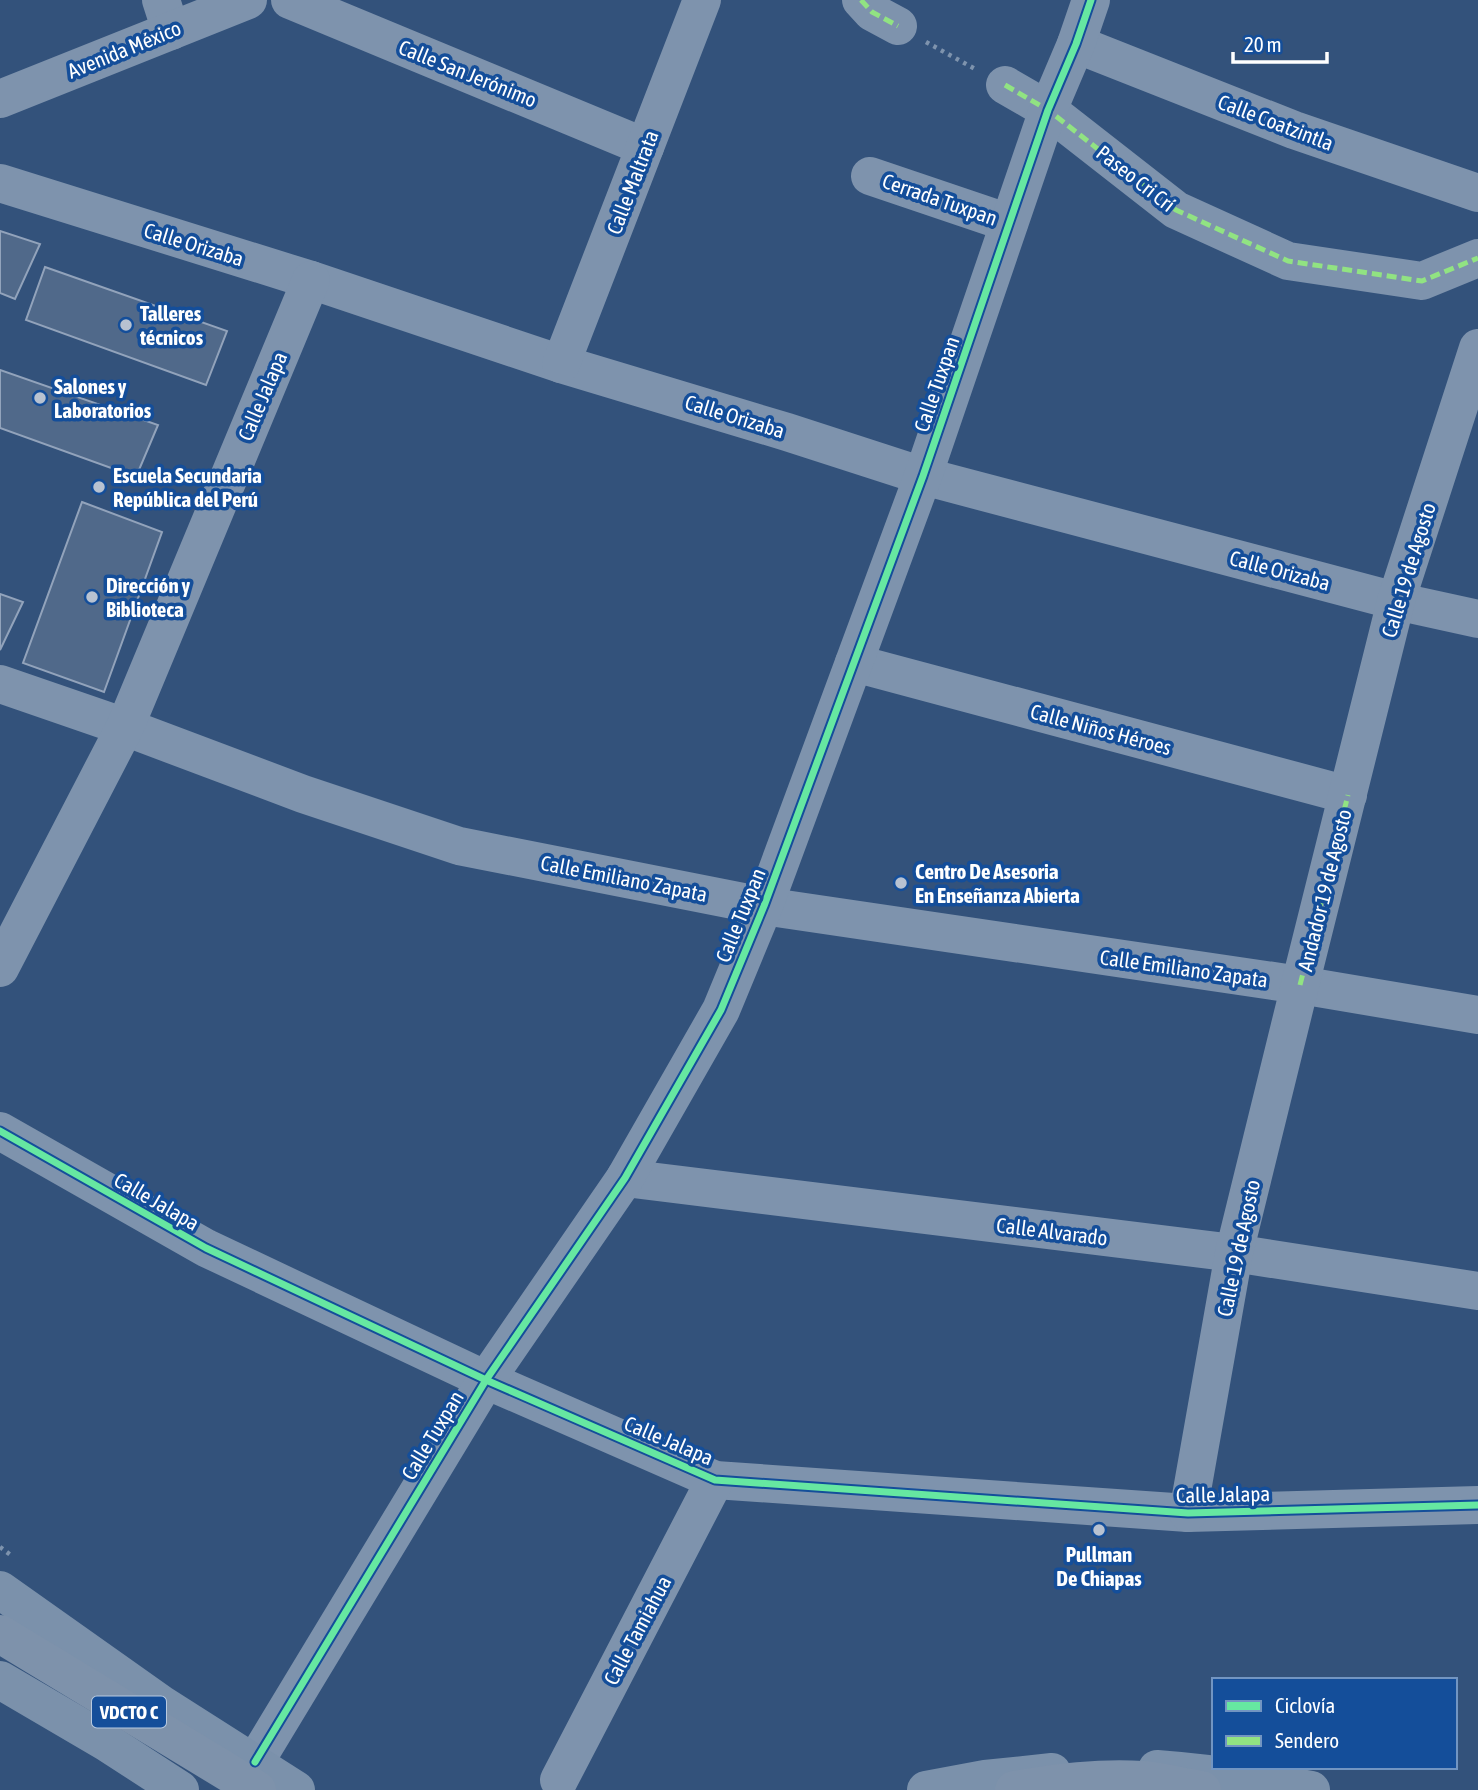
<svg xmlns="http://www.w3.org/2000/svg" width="1478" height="1790" viewBox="0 0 1478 1790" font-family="'Asap Condensed',sans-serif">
  <rect width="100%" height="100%" fill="#33527b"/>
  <g fill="#50698a" stroke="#92a3bb" stroke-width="2">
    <path d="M0 231 40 244 15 299 0 293Z"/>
    <path d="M45 267 227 331 206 385 26 320Z"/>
    <path d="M0 370 158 425 136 477 0 428Z"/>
    <path d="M82 502 162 532 104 692 23 663Z"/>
    <path d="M0 594 23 602 0 650Z"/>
  </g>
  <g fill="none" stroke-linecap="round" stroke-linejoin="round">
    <g stroke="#7e93ad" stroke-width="4.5" stroke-dasharray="3.5 5" stroke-linecap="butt">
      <path d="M926 42 977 70"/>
      <path d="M0 1547 12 1556"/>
    </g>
    <g stroke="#7e93ad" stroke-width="38">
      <path d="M161 0 171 31"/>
      <path d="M290 0 645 147"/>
      <path d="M861 0 872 12 898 26"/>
      <path d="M1076 44 1294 130 1478 193"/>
      <path d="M1005 85 1048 110 1176 210 1288 261 1422 281 1478 258"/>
      <path d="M0 99 248 0"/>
      <path d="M870 176 1009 223"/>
      <path d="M0 183 311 280 561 364 787 432 923 476 1396 601 1478 619"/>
      <path d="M561 364 702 0"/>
      <path d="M854 663 1348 795"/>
      <path d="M0 684 125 727 303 794 459 846 764 906 1300 985 1478 1015"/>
      <path d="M0 968 125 727 311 280"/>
      <path d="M0 1131 206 1248 486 1380 715 1480 1188 1513 1478 1505"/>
      <path d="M625 1178 1234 1253 1478 1291"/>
      <path d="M1188 1513 1234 1253 1300 985 1396 601 1478 348"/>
      <path d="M255 1762 486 1380 625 1178 721 1010 764 906 923 476 1048 110 1076 44 1091 0"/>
      <path d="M559 1780 715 1480"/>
    </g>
    <g stroke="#7b91ab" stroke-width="38">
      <path d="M0 1590 161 1704 296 1790"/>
      <path d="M0 1680 106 1742 180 1790"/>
      <path d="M1157 1769C1211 1773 1258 1780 1311 1790"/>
      <path d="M926 1790 985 1779 1052 1772"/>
    </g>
    <g stroke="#7e92ab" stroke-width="38">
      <path d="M0 1634 257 1790"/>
      <path d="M1014 1790C1057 1783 1099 1777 1143 1780 1163 1782 1182 1787 1202 1790"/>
    </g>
    <g stroke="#91e382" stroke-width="5" stroke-dasharray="10 5" stroke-linecap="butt">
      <path d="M861 0 872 12 898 26"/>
      <path d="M1005 85 1048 110 1176 210 1288 261 1422 281 1478 258"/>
      <path d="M1300 985 1348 795"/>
    </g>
    <g stroke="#144e9a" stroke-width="11">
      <g id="cycleway">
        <path d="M0 1131 206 1248 486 1380 715 1480 1188 1513 1478 1505"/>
        <path d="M255 1762 486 1380 625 1178 721 1010 764 906 923 476 1048 110 1076 44 1091 0"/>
      </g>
    </g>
    <use href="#cycleway" stroke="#66e7a1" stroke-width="7"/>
  </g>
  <g fill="#b8c2d1" stroke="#144e9a" stroke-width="2.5">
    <circle cx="126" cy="325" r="7"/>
    <circle cx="40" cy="398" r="7"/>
    <circle cx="99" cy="487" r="7"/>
    <circle cx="92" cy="597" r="7"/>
    <circle cx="901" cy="883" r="7"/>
    <circle cx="1099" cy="1530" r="7"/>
  </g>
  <g text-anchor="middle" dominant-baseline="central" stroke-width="7" stroke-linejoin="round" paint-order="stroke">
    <rect fill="#144e9a" stroke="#b8cae1" stroke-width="2" x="92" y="1696.5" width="74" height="31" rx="5"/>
    <g font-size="19" font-weight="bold" fill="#fff">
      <text x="129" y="1712">VDCTO C</text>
    </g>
    <g font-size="21" fill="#fff" stroke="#144e9a">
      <text transform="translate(124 49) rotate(-22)">Avenida México</text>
      <text transform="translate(468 73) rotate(22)">Calle San Jerónimo</text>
      <text transform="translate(1276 122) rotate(21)">Calle Coatzintla</text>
      <text transform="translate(1136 178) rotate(38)">Paseo Cri Crí</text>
      <text transform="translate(632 182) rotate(-69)">Calle Maltrata</text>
      <text transform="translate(940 199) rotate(19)">Cerrada Tuxpan</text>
      <text transform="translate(194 244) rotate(17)">Calle Orizaba</text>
      <text transform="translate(936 384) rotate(-71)">Calle Tuxpan</text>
      <text transform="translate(262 396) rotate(-67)">Calle Jalapa</text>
      <text transform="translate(735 416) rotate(17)">Calle Orizaba</text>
      <text transform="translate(1280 570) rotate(15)">Calle Orizaba</text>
      <text transform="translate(1408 570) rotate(-73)">Calle 19 de Agosto</text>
      <text transform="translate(1101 729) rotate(15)">Calle Niños Héroes</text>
      <text transform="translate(624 878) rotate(11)">Calle Emiliano Zapata</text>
      <text transform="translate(1324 890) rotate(-76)">Andador 19 de Agosto</text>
      <text transform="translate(740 915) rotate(-68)">Calle Tuxpan</text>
      <text transform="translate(1184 968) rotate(8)">Calle Emiliano Zapata</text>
      <text transform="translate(157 1201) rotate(30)">Calle Jalapa</text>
      <text transform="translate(1052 1231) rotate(7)">Calle Alvarado</text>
      <text transform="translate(1238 1248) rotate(-78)">Calle 19 de Agosto</text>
      <text transform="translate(432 1435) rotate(-59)">Calle Tuxpan</text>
      <text transform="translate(669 1440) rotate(23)">Calle Jalapa</text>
      <text transform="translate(1223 1494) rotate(-1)">Calle Jalapa</text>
      <text transform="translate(637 1630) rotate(-62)">Calle Tamiahua</text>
    </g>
    <g font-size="21" font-weight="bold" fill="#fff" stroke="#144e9a" text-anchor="start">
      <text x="140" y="313">Talleres<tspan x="140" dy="24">técnicos</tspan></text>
      <text x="54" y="386">Salones y<tspan x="54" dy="24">Laboratorios</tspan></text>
      <text x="113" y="475">Escuela Secundaria<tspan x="113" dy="24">República del Perú</tspan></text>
      <text x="106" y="585">Dirección y<tspan x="106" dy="24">Biblioteca</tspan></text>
      <text x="915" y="871">Centro De Asesoria<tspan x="915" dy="24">En Enseñanza Abierta</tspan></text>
      <text x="1099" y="1554" text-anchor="middle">Pullman<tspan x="1099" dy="24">De Chiapas</tspan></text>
    </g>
  </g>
  <rect x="1212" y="1678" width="245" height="91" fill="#144e9a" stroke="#7295c2" stroke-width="2"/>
  <rect x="1226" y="1701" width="35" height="10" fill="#66e7a1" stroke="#7295c2" stroke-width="2"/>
  <text x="1275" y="1713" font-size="21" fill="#ffffff">Ciclovía</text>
  <rect x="1226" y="1736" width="35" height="10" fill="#91e382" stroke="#7295c2" stroke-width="2"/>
  <text x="1275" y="1748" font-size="21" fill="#ffffff">Sendero</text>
  <path d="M1233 52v10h94v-10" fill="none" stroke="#ffffff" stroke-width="3.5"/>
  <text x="1244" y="52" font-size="21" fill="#ffffff" stroke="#144e9a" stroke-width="5" paint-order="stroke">20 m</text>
</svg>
